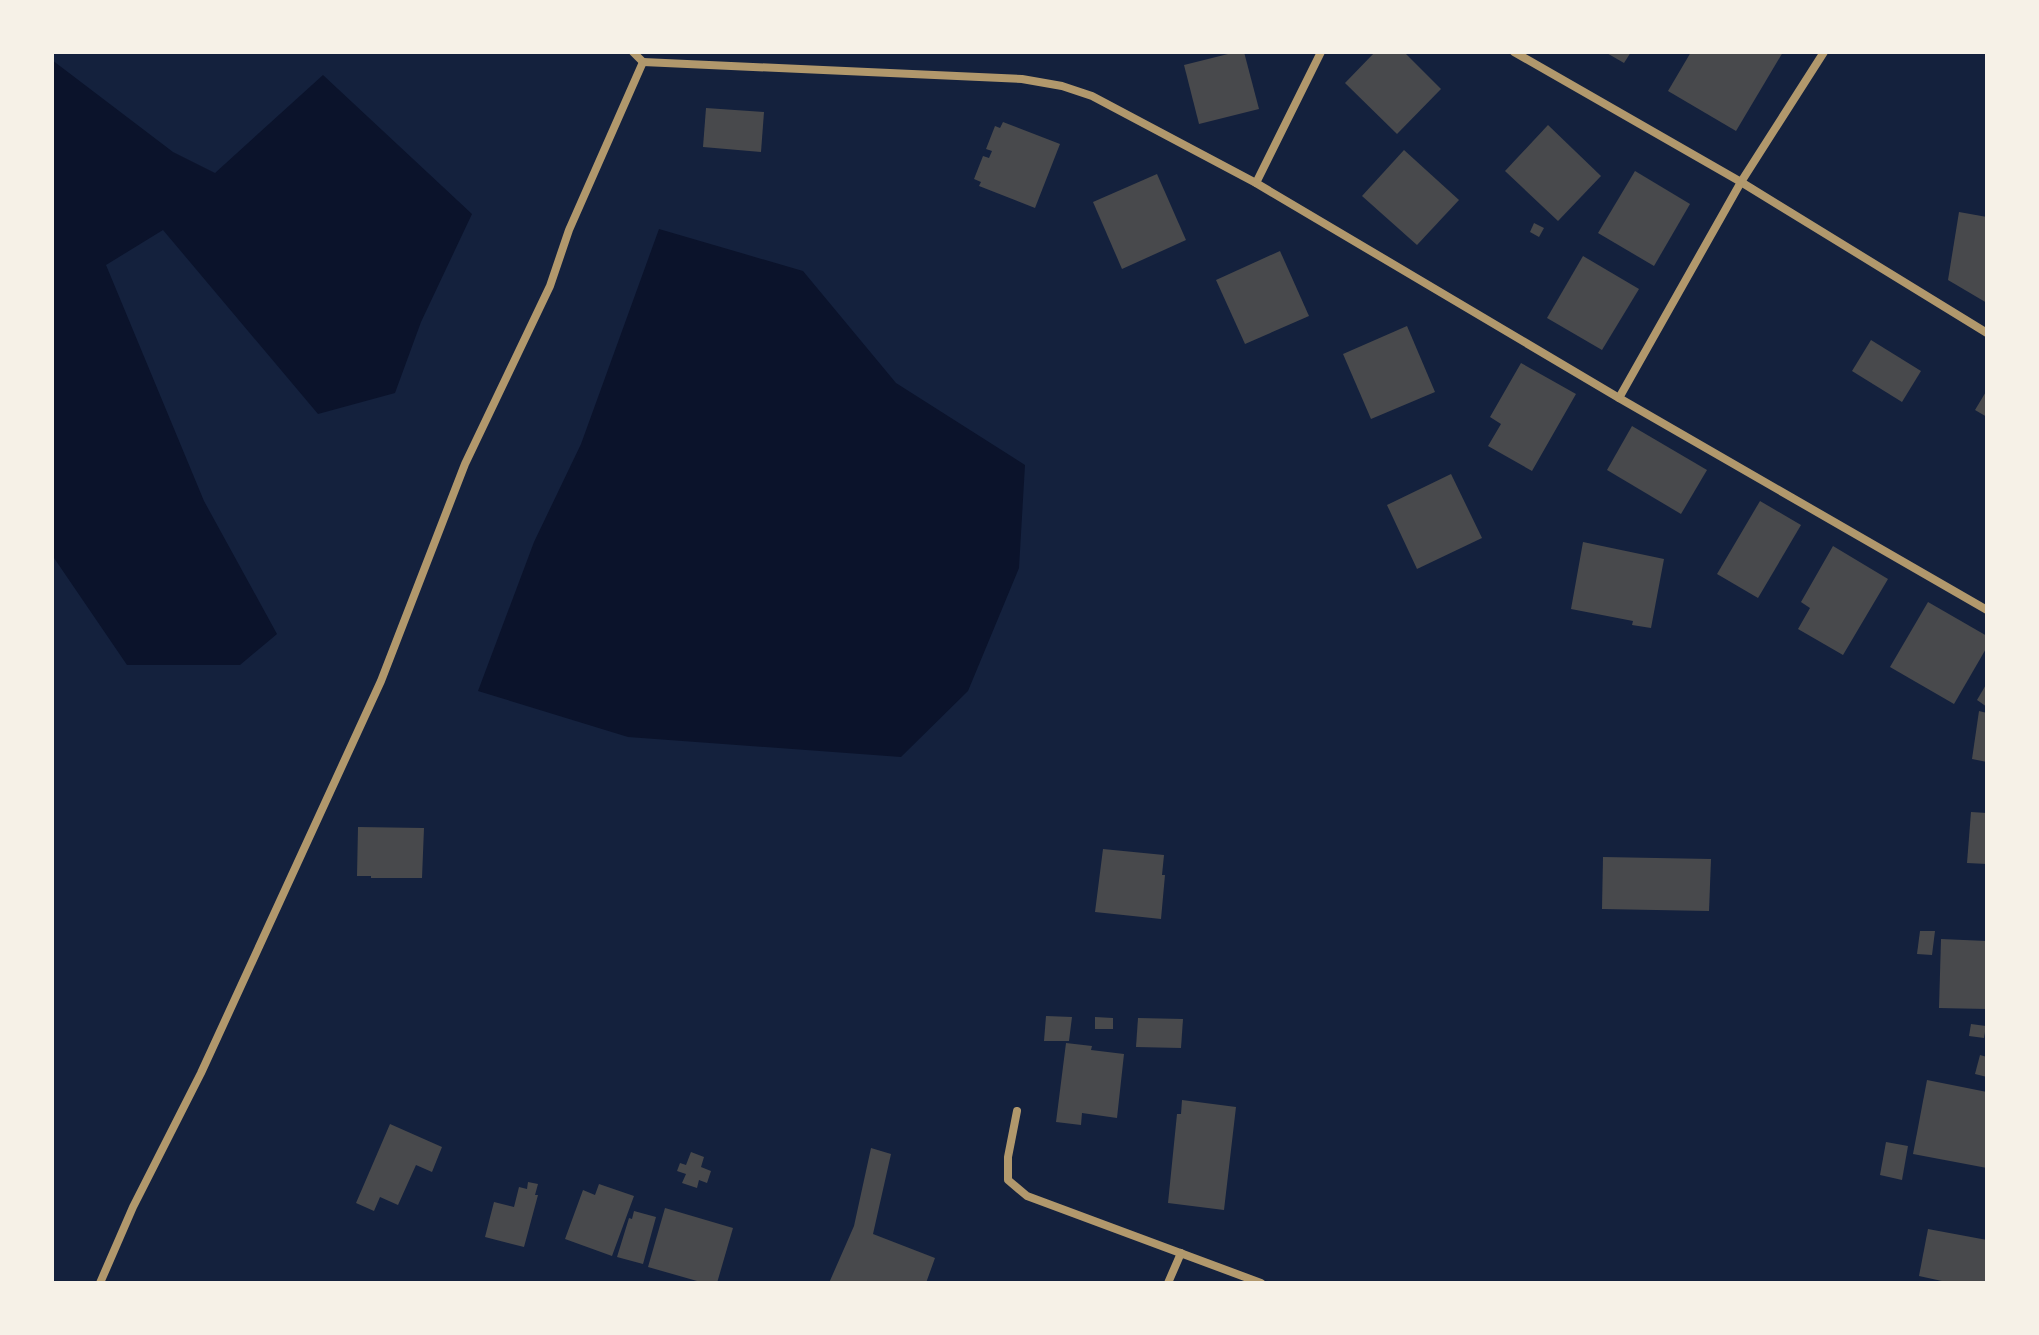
<svg xmlns="http://www.w3.org/2000/svg" width="2039" height="1335" viewBox="0 0 2039 1335" font-family="'IBM Plex Sans',sans-serif">
  <rect width="100%" height="100%" fill="#14213d"/>
  <g fill="#0b132b">
    <path d="M52 60 173 152 215 173 323 75 472 214 421 322 395 393 318 414 163 230 106 265 204 501 277 634 240 665H127L52 555Z"/>
    <path d="M659 229 803 271 896 383 1025 465 1019 568 968 691 901 757 628 737 478 691 534 542 581 444Z"/>
  </g>
  <g fill="#48494c">
    <path d="M1236 52H1244L1259 109 1199 124 1184 65Z"/>
    <path d="M1375 52H1404L1441 89 1397 134 1345 83Z"/>
    <path d="M1605 52H1631L1624 63Z"/>
    <path d="M1691 52H1783L1736 131 1668 91Z"/>
    <path d="M706 108 764 112 761 152 703 147Z"/>
    <path d="M1003 122 1060 144 1035 208 979 186 981 182 974 179 983 156 989 158 992 151 986 149 995 126 1000 128Z"/>
    <path d="M1548 125 1601 176 1558 221 1505 171Z"/>
    <path d="M1404 150 1459 200 1417 245 1362 196Z"/>
    <path d="M1635 171 1690 204 1654 266 1598 233Z"/>
    <path d="M1157 174 1186 240 1122 269 1093 202Z"/>
    <path d="M1959 212 1987 217V303L1948 280Z"/>
    <path d="M1534 223 1544 228 1539 237 1530 232Z"/>
    <path d="M1280 251 1309 316 1245 344 1216 280Z"/>
    <path d="M1583 256 1639 289 1602 350 1547 318Z"/>
    <path d="M1407 326 1435 392 1371 419 1343 354Z"/>
    <path d="M1871 340 1921 371 1902 402 1852 371Z"/>
    <path d="M1521 363 1576 394 1532 471 1488 446 1501 424 1490 417Z"/>
    <path d="M1987 390V417L1975 410Z"/>
    <path d="M1632 426 1707 470 1681 514 1607 470Z"/>
    <path d="M1451 474 1482 538 1417 569 1387 505Z"/>
    <path d="M1760 501 1801 525 1758 598 1717 574Z"/>
    <path d="M1583 542 1664 559 1651 628 1632 625 1633 621 1571 609Z"/>
    <path d="M1833 546 1888 579 1843 655 1798 629 1810 608 1801 602Z"/>
    <path d="M1928 602 1987 636V647L1954 704 1890 667Z"/>
    <path d="M1987 683V707L1977 700Z"/>
    <path d="M1979 711 1987 713V762L1972 759Z"/>
    <path d="M1971 812 1987 813V864L1967 863Z"/>
    <path d="M358 827 424 828 422 878H371V876H357Z"/>
    <path d="M1103 849 1164 855 1162 875H1165L1161 919 1095 912Z"/>
    <path d="M1603 857 1711 859 1709 911 1602 909Z"/>
    <path d="M1920 931H1935L1932 955 1917 954Z"/>
    <path d="M1941 939 1987 941V1009L1939 1008Z"/>
    <path d="M1046 1016 1072 1017 1069 1041H1044Z"/>
    <path d="M1095 1017 1113 1018V1029H1095Z"/>
    <path d="M1138 1018 1183 1019 1181 1048 1136 1047Z"/>
    <path d="M1971 1024 1986 1026 1984 1038 1969 1036Z"/>
    <path d="M1066 1043 1092 1046 1091 1050 1124 1054 1117 1118 1082 1113 1081 1125 1056 1122Z"/>
    <path d="M1980 1055 1987 1057V1077L1975 1074Z"/>
    <path d="M1927 1080 1987 1092V1168L1913 1154Z"/>
    <path d="M1182 1100 1236 1107 1224 1210 1168 1203 1177 1114H1181Z"/>
    <path d="M390 1124 442 1147 432 1172 416 1165 398 1205 380 1197 374 1211 356 1203Z"/>
    <path d="M1886 1142 1908 1146 1902 1180 1880 1175Z"/>
    <path d="M871 1148 891 1154 873 1234 935 1258 926 1283H829L854 1226Z"/>
    <path d="M691 1152 704 1157 701 1167 711 1171 707 1183 699 1180 697 1188 682 1183 686 1174 677 1171 680 1163 686 1165Z"/>
    <path d="M528 1182 538 1184 535 1195H538L524 1247 485 1237 494 1202 514 1207 519 1187 527 1189Z"/>
    <path d="M599 1184 634 1196 612 1256 565 1239 583 1190 595 1195Z"/>
    <path d="M665 1208 733 1228 717 1283H704L648 1267Z"/>
    <path d="M634 1211 656 1217 643 1264 617 1257 629 1218 632 1219Z"/>
    <path d="M1928 1229 1987 1240V1283H1951L1919 1276Z"/>
  </g>
  <g fill="none" stroke-linecap="round" stroke-linejoin="round">
    <g stroke="#b1986c" stroke-width="8">
      <path d="M633 52 643 62"/>
      <path d="M1514 52 1741 182 1987 333"/>
      <path d="M643 62 1022 79 1062 86 1092 96 1256 183 1619 398 1987 610"/>
      <path d="M1256 183 1321 52"/>
      <path d="M1619 398 1741 182 1824 52"/>
      <path d="M1017 1111 1008 1157V1180L1027 1196 1261 1283"/>
      <path d="M100 1283 133 1207 201 1073 381 681 465 464 550 286 569 230 643 62"/>
      <path d="M1168 1283 1181 1253"/>
    </g>
  </g>
  <rect width="2039" height="1335" fill="none" stroke="#f6f1e7" stroke-width="108"/>
</svg>
